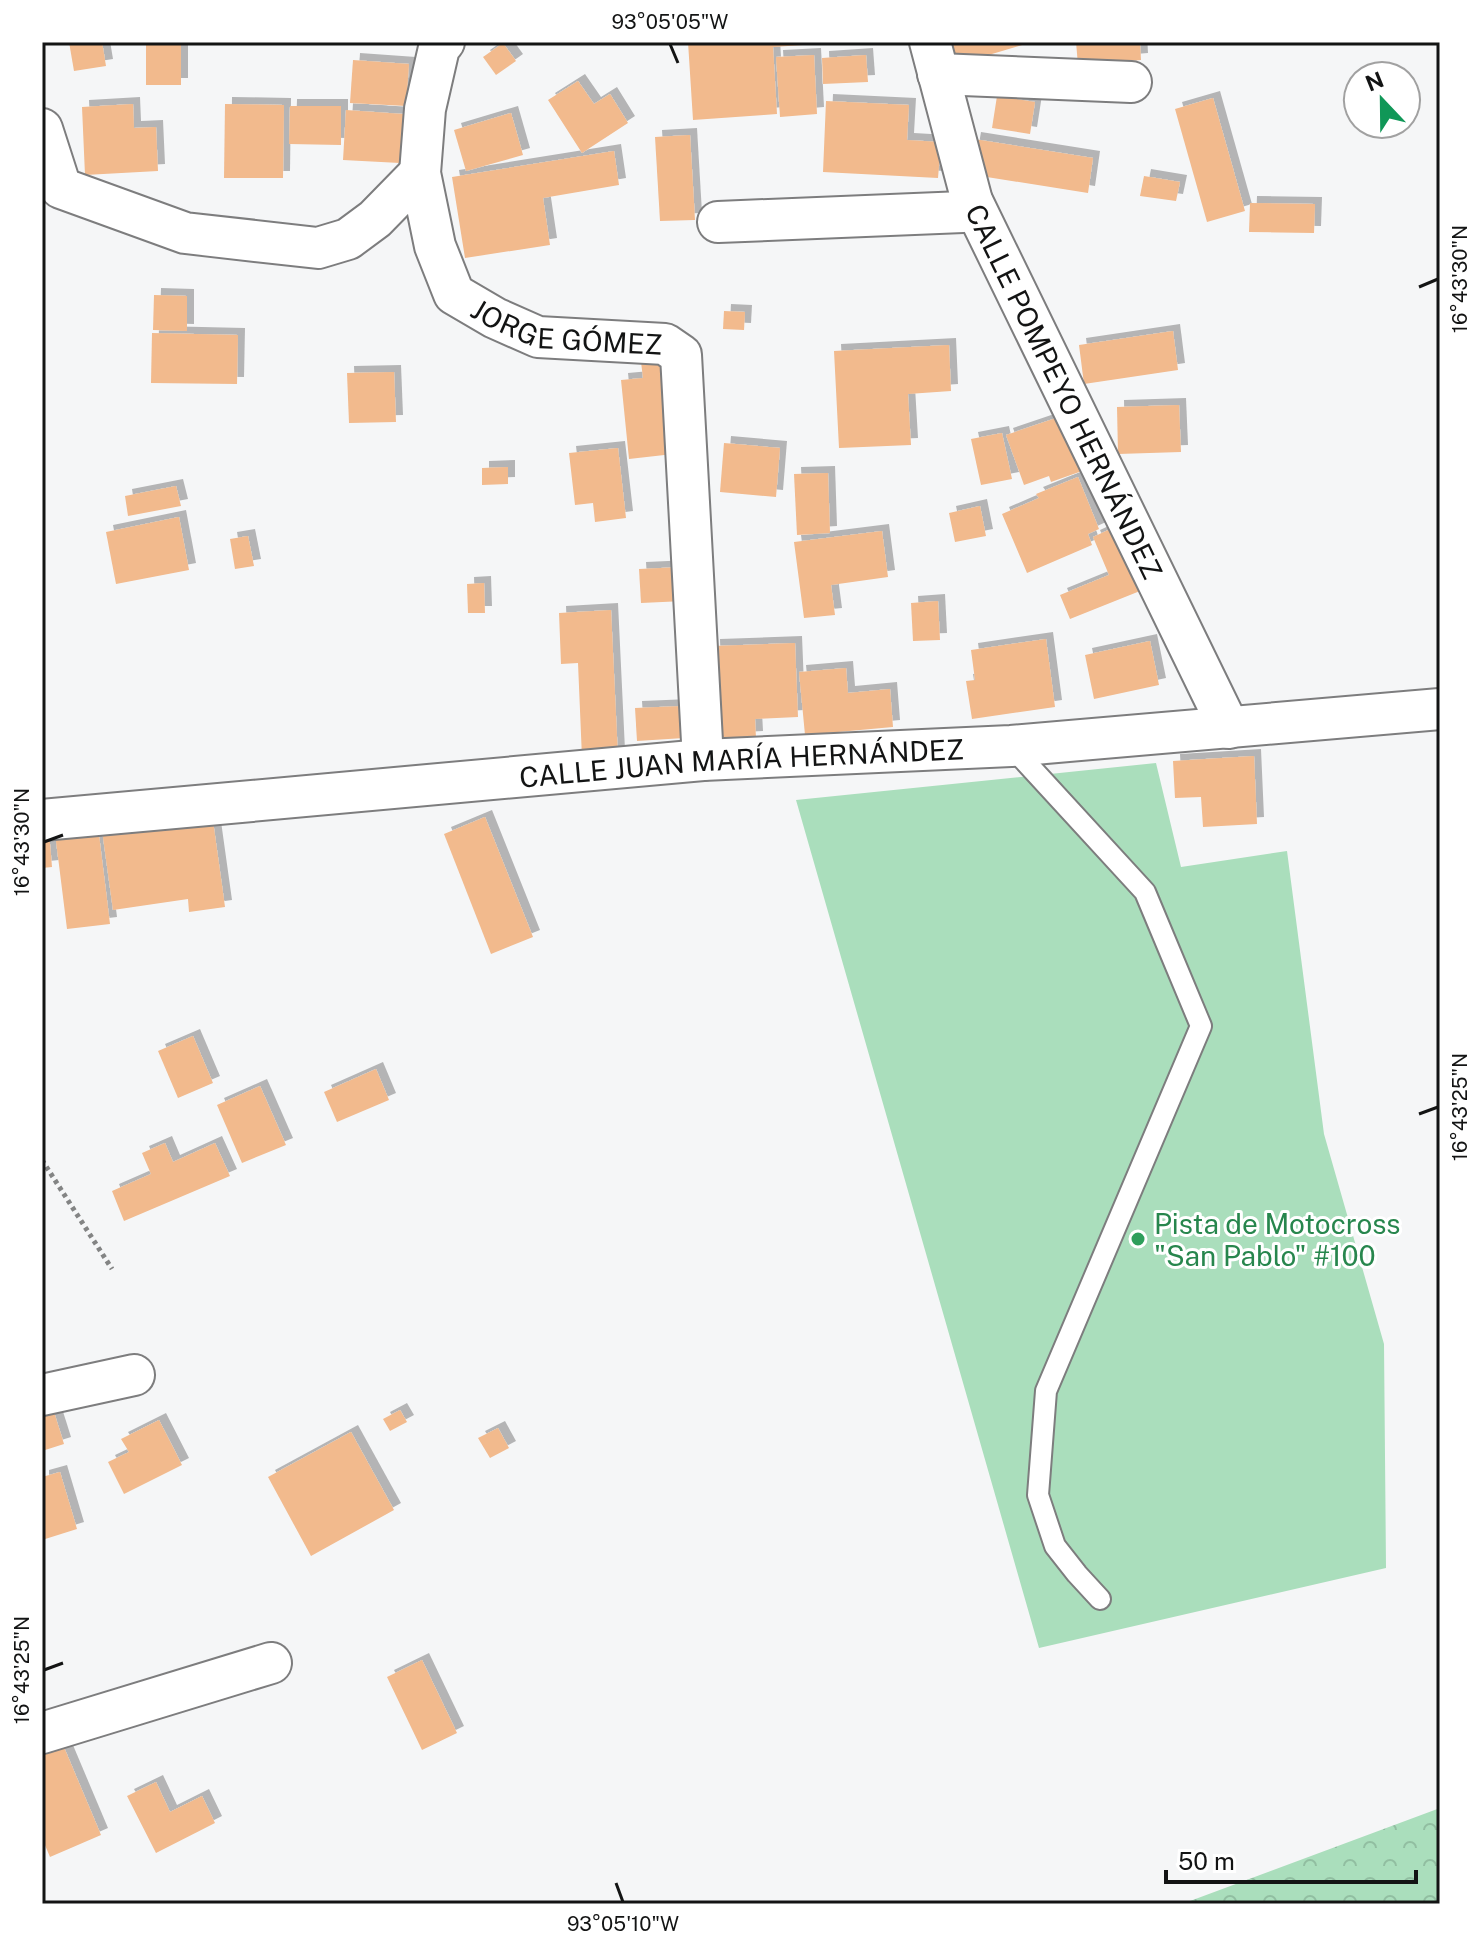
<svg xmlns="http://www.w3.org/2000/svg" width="1482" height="1946" viewBox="0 0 1482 1946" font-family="'Public Sans',sans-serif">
  <defs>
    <pattern id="park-crowns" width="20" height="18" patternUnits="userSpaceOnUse" patternTransform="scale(2)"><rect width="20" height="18" fill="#aadebc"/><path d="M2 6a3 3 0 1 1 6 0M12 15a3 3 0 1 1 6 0" fill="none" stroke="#91bea1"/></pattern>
    <filter id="shadow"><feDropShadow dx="7" dy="-7" stdDeviation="0" flood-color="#0004"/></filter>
  </defs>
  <rect width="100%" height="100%" fill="#f5f6f7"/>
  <path fill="#aadebc" d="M1156 763 1181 867 1287 851 1324 1134 1384 1344 1386 1568 1039 1648 796 800Z"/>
  <path fill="url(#park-crowns)" d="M1440 1808V1904H1182Z"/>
  <g fill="#f2ba8d" filter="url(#shadow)">
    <path d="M69 42H102L106 66 74 71Z"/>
    <rect x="146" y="42" width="35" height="43"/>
    <path d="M688 42H802L803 45 773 47 777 114 693 120Z"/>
    <path d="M948 42H1029V43L955 65Z"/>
    <path d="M1076 42H1140L1141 60 1078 65Z"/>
    <path d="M503 43 516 61 496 75 483 57Z"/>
    <path d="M814 55 817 114 780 117 776 57Z"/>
    <path d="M866 55 868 82 823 84 822 58Z"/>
    <path d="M353 60 409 64 406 106 350 103Z"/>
    <path d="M578 81 594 104 610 94 628 123 582 153 548 100Z"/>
    <path d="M997 96 1035 102 1030 134 992 128Z"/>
    <path d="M1213 98 1245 211 1207 222 1175 109Z"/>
    <path d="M826 101 909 105 907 140 941 142 938 178 823 172Z"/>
    <path d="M133 104 134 128 156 127 158 171 85 175 82 107Z"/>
    <path d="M225 104 284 105 283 178H224Z"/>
    <path d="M290 106H341V145L289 144Z"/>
    <path d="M346 110 403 114 400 163 343 160Z"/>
    <path d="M511 113 523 155 466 171 454 130Z"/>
    <path d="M690 135 695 220 660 221 655 137Z"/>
    <path d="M974 139 1093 158 1088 193 968 174Z"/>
    <path d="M614 151 619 185 543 198 550 245 465 258 452 177Z"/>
    <path d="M1144 176 1180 182 1176 201 1140 196Z"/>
    <path d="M1250 203 1315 204 1314 233 1249 232Z"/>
    <path d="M154 295 187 296V331L153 330Z"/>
    <path d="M724 311 745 312 744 330 723 329Z"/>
    <path d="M1173 331 1178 370 1084 384 1079 345Z"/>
    <path d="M152 333 238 335 237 384 151 383Z"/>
    <path d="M949 345 951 391 908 394 911 445 839 448 834 351Z"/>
    <path d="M672 359 682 453 629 459 621 380 643 378 641 362Z"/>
    <path d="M394 372 396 422 349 423 347 373Z"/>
    <path d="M1179 405 1181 452 1118 454 1117 407Z"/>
    <path d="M1062 416 1082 471 1051 482 1049 476 1024 485 1006 435Z"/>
    <path d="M1002 433 1012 479 981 485 971 439Z"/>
    <path d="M724 443 780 448 776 497 720 492Z"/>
    <path d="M618 448 626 518 595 522 593 503 575 505 569 453Z"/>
    <path d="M508 467V484L482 485V468Z"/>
    <path d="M828 473 830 533 797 535 794 474Z"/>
    <path d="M1078 477 1099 529 1088 534 1092 545 1027 573 1002 514 1039 498 1036 494Z"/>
    <path d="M176 486 181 506 128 516 125 496Z"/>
    <path d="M980 506 986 536 955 542 949 513Z"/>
    <path d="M179 517 189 570 116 584 106 532Z"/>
    <path d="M1119 525 1145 589 1070 619 1060 595 1109 575 1093 537Z"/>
    <path d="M882 531 888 577 831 585 835 615 804 618 794 542Z"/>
    <path d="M248 536 254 566 235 569 230 539Z"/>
    <path d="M683 567 684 601 641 603 639 569Z"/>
    <path d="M484 583 485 613H468L467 584Z"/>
    <path d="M938 601 940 640 913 641 911 603Z"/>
    <path d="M611 610 618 757 582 758 578 663 561 664 559 613Z"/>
    <path d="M1046 639 1055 707 972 719 966 681 975 680 971 650Z"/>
    <path d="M1150 641 1159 685 1094 699 1085 655Z"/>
    <path d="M795 643 798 717 755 719 756 738 716 740 713 646Z"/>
    <path d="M846 668 848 693 890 689 893 727 805 735 799 672Z"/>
    <path d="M683 706 684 738 637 741 635 708Z"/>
    <path d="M1254 756 1257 824 1203 827 1201 797 1175 798 1173 761Z"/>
    <path d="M212 814 225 907 189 912 188 899 113 910 102 830Z"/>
    <path d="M485 817 533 937 491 954 444 834Z"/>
    <path d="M98 827 110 924 67 929 55 833Z"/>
    <path d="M49 832 52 867 42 868V833Z"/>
    <path d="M193 1036 213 1083 178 1098 158 1051Z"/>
    <path d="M376 1069 389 1100 337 1122 324 1092Z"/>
    <path d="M260 1086 286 1145 242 1163 217 1105Z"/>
    <path d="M165 1143 173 1162 215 1143 230 1176 124 1221 112 1191 151 1174 142 1153Z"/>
    <path d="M53 1409 64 1444 42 1451V1413Z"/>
    <path d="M400 1410 407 1422 390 1431 383 1419Z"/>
    <path d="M159 1420 182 1465 124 1494 108 1462 129 1452 121 1439Z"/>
    <path d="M498 1428 509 1448 490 1458 478 1438Z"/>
    <path d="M351 1432 394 1510 311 1556 268 1477Z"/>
    <path d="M60 1472 77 1529 42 1540V1477Z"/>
    <path d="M422 1660 457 1733 422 1750 387 1677Z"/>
    <path d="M63 1745 101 1835 50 1857 42 1838V1754Z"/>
    <path d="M156 1782 170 1812 202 1796 215 1823 156 1853 127 1796Z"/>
  </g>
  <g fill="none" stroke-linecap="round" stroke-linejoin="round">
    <g stroke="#7d7d7e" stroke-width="24">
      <path id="lane" d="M1011 746 1145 892 1201 1026 1046 1391 1038 1495 1055 1546 1077 1574 1100 1599"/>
    </g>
    <g stroke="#7d7d7e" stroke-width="44">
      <g id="street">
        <path id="s1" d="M444 42 439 48 425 109 420 173 435 246 454 294 495 318 538 337 665 344 681 355 703 760"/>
        <path id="s2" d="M930 42 972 201 1229 728"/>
        <path d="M938 74 1131 82"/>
        <path d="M42 129 61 188 185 233 318 248 348 239 375 219 420 173"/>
        <path d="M718 222 963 212 972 201"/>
        <path id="s3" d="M42 820 703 760 1011 746 1440 709"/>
        <path d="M42 1395 134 1375"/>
        <path d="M42 1733 271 1663"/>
      </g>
    </g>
    <path stroke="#838484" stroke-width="5" stroke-dasharray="4 4" stroke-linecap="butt" d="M42 1160 112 1269"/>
    <use href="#lane" stroke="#fff" stroke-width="20"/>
    <use href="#street" stroke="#fff" stroke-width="40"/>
  </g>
  <path fill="none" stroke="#131414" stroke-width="3" d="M670 44 678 63M1419 287 1438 279M44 842 63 835M1419 1114 1438 1107M44 1670 63 1663M616 1883 623 1902"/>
  <circle fill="#2e9e5b" stroke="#fff" stroke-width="3" cx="1138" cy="1239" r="8"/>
  <g text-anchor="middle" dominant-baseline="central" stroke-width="6" stroke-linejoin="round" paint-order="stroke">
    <g font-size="28" fill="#131414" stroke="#fff">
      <text stroke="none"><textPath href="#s1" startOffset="382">JORGE GÓMEZ</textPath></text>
      <text stroke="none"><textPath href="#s2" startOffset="376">CALLE POMPEYO HERNÁNDEZ</textPath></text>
      <text stroke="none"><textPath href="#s3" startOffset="702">CALLE JUAN MARÍA HERNÁNDEZ</textPath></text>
    </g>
    <g font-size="28" fill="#27864d" stroke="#fff" text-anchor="start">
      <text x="1154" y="1223">Pista de Motocross<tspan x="1154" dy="32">"San Pablo" #100</tspan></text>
    </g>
  </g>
  <rect width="1482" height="1946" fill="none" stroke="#ffffff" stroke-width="88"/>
  <g transform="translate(1382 100) rotate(338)"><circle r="38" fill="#ffffff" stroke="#a1a1a1" stroke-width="2"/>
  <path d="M0-6L14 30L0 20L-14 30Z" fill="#109757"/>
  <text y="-12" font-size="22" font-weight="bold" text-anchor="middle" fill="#131414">N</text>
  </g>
  <path d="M1166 1870v12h250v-12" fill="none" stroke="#131414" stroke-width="4"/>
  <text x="1178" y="1870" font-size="24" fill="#131414" stroke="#ffffff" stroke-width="6" paint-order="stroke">50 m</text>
  <rect x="44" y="44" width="1394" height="1858" fill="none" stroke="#131414" stroke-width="3"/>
  <g font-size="20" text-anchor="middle" fill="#131414">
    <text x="670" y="29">93°05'05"W</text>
    <text transform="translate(1460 279) rotate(-90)" y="7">16°43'30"N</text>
    <text transform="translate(22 842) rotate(-90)" y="7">16°43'30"N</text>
    <text transform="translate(1460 1107) rotate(-90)" y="7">16°43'25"N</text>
    <text transform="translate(22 1670) rotate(-90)" y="7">16°43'25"N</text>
    <text x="623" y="1931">93°05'10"W</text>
  </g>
</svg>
